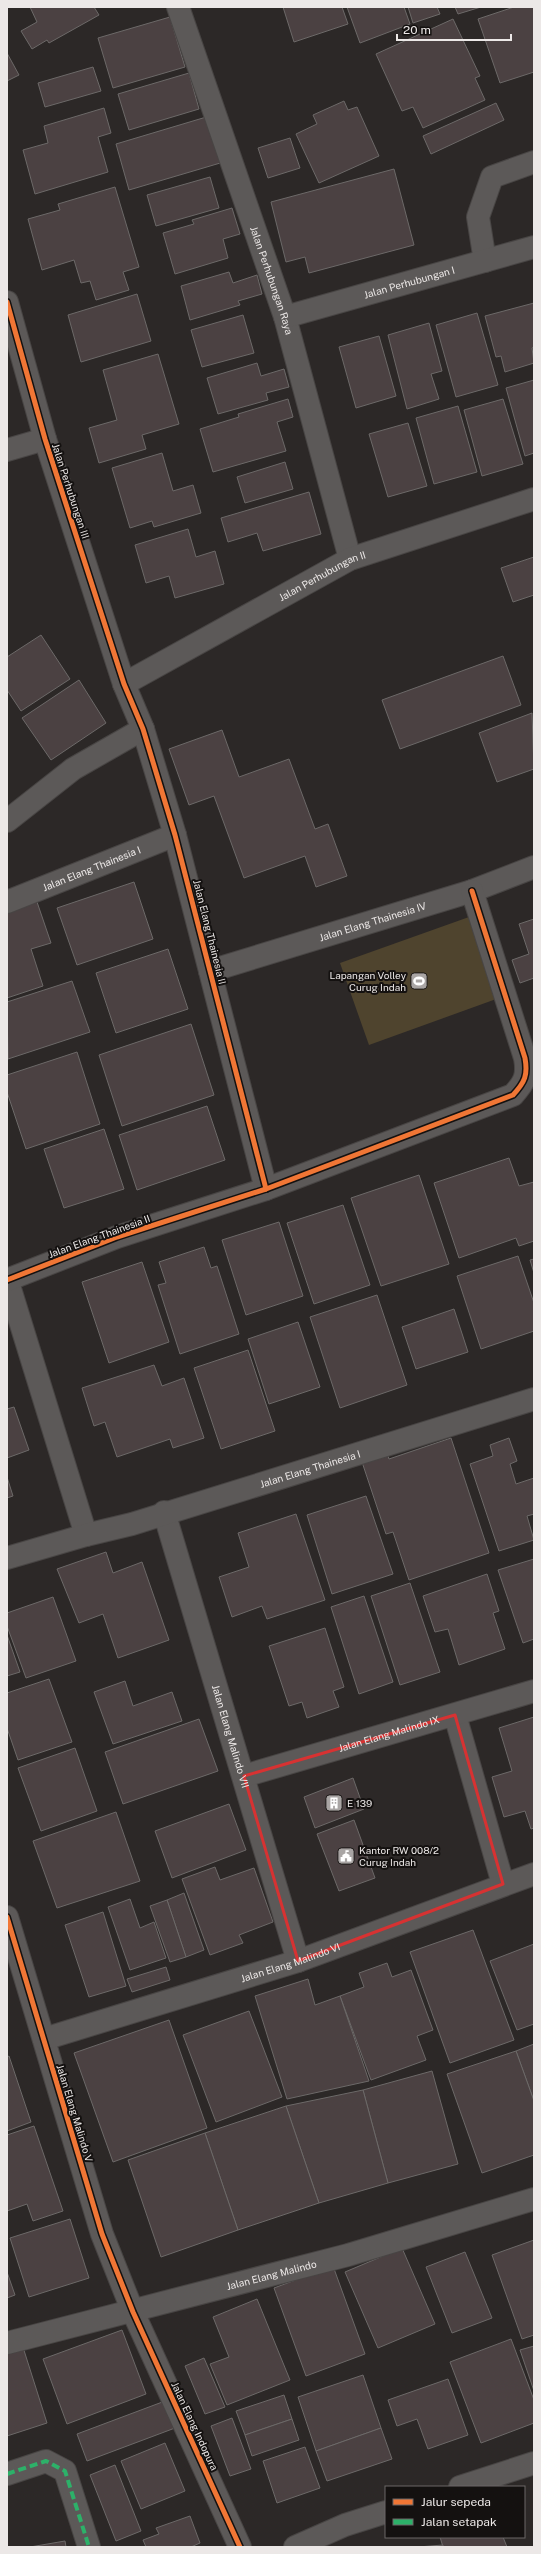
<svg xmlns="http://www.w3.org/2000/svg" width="541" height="2554" viewBox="0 0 541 2554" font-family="'Public Sans',sans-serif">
  <rect width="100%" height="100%" fill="#2c2827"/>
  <path fill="#4f442e" d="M469 917 499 998 369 1045 340 963Z"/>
  <g fill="#4b4142" stroke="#6c6968">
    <path d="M94 7 99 15 49 43 47 40 32 49 21 31 37 22 30 7Z"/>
    <path d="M283 7H342L348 24 294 42Z"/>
    <path d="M347 7H404L410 24 360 43Z"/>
    <path d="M408 7H437L440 14 413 23Z"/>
    <path d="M455 7H481L458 14Z"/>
    <path d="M514 7H534V72L500 83 478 19Z"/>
    <path d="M170 17 185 67 113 88 98 38Z"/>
    <path d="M453 19 480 76 475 78 485 100 423 128 413 107 402 111 376 54Z"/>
    <path d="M7 53 19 75 7 81Z"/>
    <path d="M93 67 101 91 45 107 38 83Z"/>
    <path d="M189 73 199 109 129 130 118 94Z"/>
    <path d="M344 101 348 110 357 107 379 156 319 183 296 134 317 124 313 115Z"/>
    <path d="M496 103 504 120 431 154 423 136Z"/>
    <path d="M104 108 111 133 98 137 108 172 35 194 23 150 48 143 44 126Z"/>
    <path d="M213 115 227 161 129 190 116 144Z"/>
    <path d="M290 138 300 168 268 178 258 148Z"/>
    <path d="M394 169 414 245 309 273 305 257 286 262 271 202Z"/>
    <path d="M210 177 219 208 156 226 147 195Z"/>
    <path d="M115 187 139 267 123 272 129 290 96 300 90 281 81 283 74 260 42 270 28 219 60 210 58 204Z"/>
    <path d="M232 208 240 234 223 239 228 258 175 274 163 233 194 224 192 220Z"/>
    <path d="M229 272 233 283 257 275 262 294 238 301 240 305 190 320 181 286Z"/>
    <path d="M137 294 151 341 81 362 68 315Z"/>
    <path d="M534 303V347L532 348 534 363 505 372 501 356 496 357 485 316Z"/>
    <path d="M477 313 498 385 456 397 436 325Z"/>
    <path d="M243 315 254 353 202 367 191 330Z"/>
    <path d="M429 323 442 371 431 374 439 399 407 409 388 335Z"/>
    <path d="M379 336 396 396 356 408 339 347Z"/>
    <path d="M158 354 179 424 142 435 146 449 99 463 89 428 117 420 103 370Z"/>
    <path d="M257 363 261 376 284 369 289 387 266 393 268 400 218 414 207 378Z"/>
    <path d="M534 380V453L525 456 506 388Z"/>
    <path d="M288 399 293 417 277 422 286 451 213 472 200 429 239 417 238 414Z"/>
    <path d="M503 399 523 464 482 476 464 410Z"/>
    <path d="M458 406 477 472 434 484 416 418Z"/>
    <path d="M408 423 427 486 388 497 369 434Z"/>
    <path d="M162 453 173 491 193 485 201 513 154 527 152 521 130 528 112 468Z"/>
    <path d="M285 462 293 489 245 503 237 477Z"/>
    <path d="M309 492 321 534 263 551 257 533 228 542 221 518Z"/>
    <path d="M188 529 196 557 215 551 224 584 175 598 169 576 146 583 135 545Z"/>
    <path d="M534 557V595L513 602 501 568Z"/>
    <path d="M41 635 70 679 21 711 7 690V657Z"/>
    <path d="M503 656 521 705 400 749 382 700Z"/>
    <path d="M79 680 106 723 51 760 22 718Z"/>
    <path d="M532 713 534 769 497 782 479 733Z"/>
    <path d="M222 730 239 777 289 759 315 829 328 824 347 876 316 887 305 856 244 878 214 796 189 805 169 749Z"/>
    <path d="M134 882 153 939 77 965 57 908Z"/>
    <path d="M36 899 51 943 31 949 43 986 7 998V908Z"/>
    <path d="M534 919V978L520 983 512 960 529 954 519 924Z"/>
    <path d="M168 949 188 1009 116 1033 96 973Z"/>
    <path d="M72 981 90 1032 8 1059 7 1002Z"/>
    <path d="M191 1024 214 1095 122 1126 99 1055Z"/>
    <path d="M77 1052 100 1124 26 1149 7 1092V1075Z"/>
    <path d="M207 1106 225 1160 137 1190 119 1135Z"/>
    <path d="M104 1129 124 1189 64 1208 44 1149Z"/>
    <path d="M509 1158 519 1186 534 1182V1241L519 1246 516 1238 459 1258 434 1183Z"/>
    <path d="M419 1175 449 1264 381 1286 351 1198Z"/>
    <path d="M343 1205 370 1285 314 1304 287 1223Z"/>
    <path d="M279 1222 303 1296 246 1315 222 1240Z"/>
    <path d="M204 1247 211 1268 217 1266 239 1334 180 1354 158 1285 166 1283 159 1262Z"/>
    <path d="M518 1256 534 1303V1331L481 1349 457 1276Z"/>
    <path d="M534 1259V1273L530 1260Z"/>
    <path d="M142 1262 169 1342 109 1363 82 1282Z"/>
    <path d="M377 1295 407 1385 340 1408 310 1317Z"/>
    <path d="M454 1309 468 1352 416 1369 402 1327Z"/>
    <path d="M298 1322 320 1387 269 1404 248 1339Z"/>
    <path d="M248 1350 275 1431 221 1449 194 1368Z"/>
    <path d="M154 1365 162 1386 184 1378 204 1438 173 1448 170 1439 117 1457 105 1422 94 1426 82 1388Z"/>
    <path d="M14 1407 29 1450 7 1458V1409Z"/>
    <path d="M451 1438 489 1553 409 1580 393 1532 386 1534 362 1462 387 1453 389 1459Z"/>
    <path d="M509 1438 517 1461 510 1464 516 1484 534 1478V1514L527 1516 534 1540 499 1551 470 1464 493 1456 490 1445Z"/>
    <path d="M7 1477 13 1496 7 1498Z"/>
    <path d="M366 1496 393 1574 332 1594 307 1515Z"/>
    <path d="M296 1514 325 1600 267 1619 262 1606 232 1617 219 1577 249 1567 238 1533Z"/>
    <path d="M106 1552 113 1573 142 1562 169 1640 118 1658 103 1614 79 1623 57 1569Z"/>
    <path d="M534 1559V1639L523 1643 498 1570Z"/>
    <path d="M487 1574 499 1611 493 1613 505 1649 459 1665 448 1629 435 1632 423 1596Z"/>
    <path d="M410 1583 440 1672 400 1685 371 1596Z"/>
    <path d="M364 1596 393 1682 359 1694 331 1607Z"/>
    <path d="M53 1597 76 1661 26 1678 7 1626V1613Z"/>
    <path d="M325 1628 344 1687 333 1691 339 1707 307 1718 302 1702 289 1706 269 1646Z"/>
    <path d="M7 1635 20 1672 7 1676Z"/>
    <path d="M49 1679 72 1742 18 1760 7 1728V1693Z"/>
    <path d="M125 1681 133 1706 172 1692 182 1721 113 1744 94 1692Z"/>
    <path d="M534 1717V1828L531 1829 525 1811 504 1817 492 1777 512 1771 499 1728Z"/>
    <path d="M199 1719 218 1771 123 1804 105 1752Z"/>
    <path d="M75 1748 97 1811 41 1831 18 1768Z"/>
    <path d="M353 1778 364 1809 315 1828 304 1797Z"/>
    <path d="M229 1804 246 1850 172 1878 155 1831Z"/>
    <path d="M116 1812 140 1881 57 1908 33 1841Z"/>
    <path d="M354 1820 375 1878 339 1891 317 1834Z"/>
    <path d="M215 1867 220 1880 254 1868 273 1922 239 1935 243 1943 210 1955 182 1879Z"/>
    <path d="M184 1893 204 1950 186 1957 167 1900Z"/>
    <path d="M130 1899 140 1928 154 1922 166 1958 130 1970 108 1907Z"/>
    <path d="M167 1900 186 1957 170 1962 150 1906Z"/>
    <path d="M103 1912 126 1986 89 1997 65 1925Z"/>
    <path d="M473 1930 514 2040 450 2063 410 1952Z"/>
    <path d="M534 1944V2024L517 2030 490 1961Z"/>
    <path d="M387 1963 392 1977 411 1970 433 2030 417 2036 426 2060 371 2080 340 1996 364 1987 359 1973Z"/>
    <path d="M166 1967 170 1980 132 1992 127 1979Z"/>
    <path d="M308 1979 315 2005 340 1996 369 2081 287 2099 255 1996Z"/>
    <path d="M249 2011 282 2097 216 2122 183 2035Z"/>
    <path d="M169 2020 207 2128 113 2162 74 2053Z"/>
    <path d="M534 2044V2101L516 2051Z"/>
    <path d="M516 2051 534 2101V2155L482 2173 447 2074Z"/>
    <path d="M9 2056 31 2122 7 2131V2057Z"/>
    <path d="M432 2071 458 2164 388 2183 363 2090Z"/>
    <path d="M363 2090 388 2183 319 2203 286 2106Z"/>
    <path d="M286 2106 319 2203 238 2230 205 2133Z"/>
    <path d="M34 2126 63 2211 33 2221 27 2204 7 2211V2135Z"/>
    <path d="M205 2133 238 2230 161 2257 128 2160Z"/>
    <path d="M70 2219 89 2278 29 2297 10 2238Z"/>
    <path d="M534 2240V2335L522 2339 492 2255Z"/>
    <path d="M402 2248 435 2324 378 2348 345 2272Z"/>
    <path d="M465 2252 492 2318 452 2333 426 2267Z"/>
    <path d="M333 2266 365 2354 306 2376 274 2288Z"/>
    <path d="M7 2272 15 2295 7 2298Z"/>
    <path d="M257 2299 290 2380 227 2405 210 2364 229 2357 213 2317Z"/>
    <path d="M122 2330 146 2394 67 2424 43 2359Z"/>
    <path d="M511 2339 534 2400V2423L481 2443 450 2362Z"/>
    <path d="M22 2344 47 2423 7 2436V2348Z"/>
    <path d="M534 2346V2391L520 2350Z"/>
    <path d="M204 2358 225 2407 205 2414 185 2366Z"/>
    <path d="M363 2375 381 2428 316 2451 298 2397Z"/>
    <path d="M448 2379 468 2435 428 2449 417 2419 397 2426 388 2400Z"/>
    <path d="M284 2395 292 2419 245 2435 236 2411Z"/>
    <path d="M165 2401 175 2428 87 2461 77 2434Z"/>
    <path d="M232 2418 251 2469 230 2476 211 2426Z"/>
    <path d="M292 2419 299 2440 252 2456 245 2435Z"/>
    <path d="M381 2428 392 2459 327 2481 316 2451Z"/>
    <path d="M165 2443 185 2491 141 2509 121 2461Z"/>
    <path d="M305 2447 320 2488 277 2503 263 2461Z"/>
    <path d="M115 2465 141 2531 116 2541 90 2475Z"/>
    <path d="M190 2516 200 2543 191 2547H146L143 2540 159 2534 156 2528Z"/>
    <path d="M440 2537H503L507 2547H443Z"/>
    <path d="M65 2541 66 2547H30Z"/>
    <path d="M443 2545V2547H418Z"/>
  </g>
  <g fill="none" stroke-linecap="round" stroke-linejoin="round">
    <g stroke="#484544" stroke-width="24">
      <g id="minor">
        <path id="s1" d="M178 7 285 317 350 559"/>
        <path d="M485 261 478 217 492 177 534 162"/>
        <path d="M7 302 45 439 124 684 143 729 175 835 266 1189"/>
        <path id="s2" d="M285 317 534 247"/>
        <path d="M7 450 45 439"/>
        <path id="s3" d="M124 684 350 559 534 499"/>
        <path d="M7 821 73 769 143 729"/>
        <path id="s4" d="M7 902 175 835"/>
        <path id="s5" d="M210 971 472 891 534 867"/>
        <path d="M7 1279 86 1535"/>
        <path d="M7 1280 117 1237 266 1189 513 1095C525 1082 528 1075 525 1058L472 891"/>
        <path id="s6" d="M164 1512 298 1961"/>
        <path id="s7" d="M7 1558 86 1535 132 1524 534 1399"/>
        <path d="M455 1715 503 1884"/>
        <path id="s8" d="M244 1776 534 1691"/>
        <path d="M7 1917 102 2234 133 2312 240 2547"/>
        <path id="s9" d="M44 2039 298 1961 534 1874"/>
        <path id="s10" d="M7 2343 348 2255 534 2199"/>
        <path d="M7 2474 46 2461 65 2471 89 2547"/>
        <path d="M460 2487 534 2463"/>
        <path d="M295 2547 345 2525 386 2512"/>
      </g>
    </g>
    <use href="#minor" stroke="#5c5958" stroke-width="22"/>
    <path stroke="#2db169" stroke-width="4" stroke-dasharray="8 4" stroke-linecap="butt" d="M7 2474 46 2461 65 2471 89 2547"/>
    <g stroke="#141110" stroke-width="8">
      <g id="cycleway">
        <path d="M7 302 45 439 124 684 143 729 175 835 266 1189"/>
        <path d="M7 1280 117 1237 266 1189 513 1095C525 1082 528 1075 525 1058L472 891"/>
        <path d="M7 1917 102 2234 133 2312 240 2547"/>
      </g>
    </g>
    <use href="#cycleway" stroke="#f07635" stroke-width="5"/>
  </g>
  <path fill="none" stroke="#d73232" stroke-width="3" stroke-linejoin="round" d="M455 1715 503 1884 298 1961 244 1776Z"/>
  <defs>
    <g id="stadium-square" transform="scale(0.9)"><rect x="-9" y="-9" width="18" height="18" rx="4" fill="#a9a5a4" stroke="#141110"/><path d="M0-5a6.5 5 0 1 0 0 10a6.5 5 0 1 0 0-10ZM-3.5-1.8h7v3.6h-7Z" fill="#fff"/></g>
    <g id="building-square" transform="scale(0.9)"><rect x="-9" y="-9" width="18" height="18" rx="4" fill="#a9a5a4" stroke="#141110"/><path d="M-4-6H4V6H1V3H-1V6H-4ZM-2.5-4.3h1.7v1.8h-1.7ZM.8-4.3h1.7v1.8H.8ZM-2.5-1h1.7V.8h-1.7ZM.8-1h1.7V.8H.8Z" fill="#fff"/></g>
    <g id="civic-square" transform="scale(0.9)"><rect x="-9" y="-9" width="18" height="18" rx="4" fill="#a9a5a4" stroke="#141110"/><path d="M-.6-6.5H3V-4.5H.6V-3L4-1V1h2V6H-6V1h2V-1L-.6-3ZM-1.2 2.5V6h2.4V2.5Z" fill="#fff"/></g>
  </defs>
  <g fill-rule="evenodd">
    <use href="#stadium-square" x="419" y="981"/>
    <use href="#building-square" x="334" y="1803"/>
    <use href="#civic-square" x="346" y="1856"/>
  </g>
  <g text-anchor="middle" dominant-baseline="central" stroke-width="4" stroke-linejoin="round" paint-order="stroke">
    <g font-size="10" fill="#ece8e7" stroke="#141110">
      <text stroke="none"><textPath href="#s1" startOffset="289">Jalan Perhubungan Raya</textPath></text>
      <text stroke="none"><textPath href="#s2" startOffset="129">Jalan Perhubungan I</textPath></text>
      <text transform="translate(71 491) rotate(72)">Jalan Perhubungan III</text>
      <text stroke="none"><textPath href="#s3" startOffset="226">Jalan Perhubungan II</textPath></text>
      <text stroke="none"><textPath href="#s4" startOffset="91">Jalan Elang Thainesia I</textPath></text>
      <text stroke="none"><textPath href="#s5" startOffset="170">Jalan Elang Thainesia IV</textPath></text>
      <text transform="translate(210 932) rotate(76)">Jalan Elang Thainesia II</text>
      <text transform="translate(99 1236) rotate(-20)">Jalan Elang Thainesia II</text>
      <text stroke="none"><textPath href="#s7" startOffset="316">Jalan Elang Thainesia I</textPath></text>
      <text stroke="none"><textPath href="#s8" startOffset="151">Jalan Elang Malindo IX</textPath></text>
      <text stroke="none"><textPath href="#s6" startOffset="234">Jalan Elang Malindo VII</textPath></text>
      <text stroke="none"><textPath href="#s9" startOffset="258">Jalan Elang Malindo VI</textPath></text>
      <text transform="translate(75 2113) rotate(73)">Jalan Elang Malindo V</text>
      <text stroke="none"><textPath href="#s10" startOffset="273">Jalan Elang Malindo</textPath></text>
      <text transform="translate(195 2426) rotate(65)">Jalan Elang Indopura</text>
    </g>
    <g font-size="10" fill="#ece8e7" stroke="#141110" text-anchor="start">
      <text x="406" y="975" text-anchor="end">Lapangan Volley<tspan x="406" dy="12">Curug Indah</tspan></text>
      <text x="347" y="1803">E 139</text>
      <text x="359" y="1850">Kantor RW 008/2<tspan x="359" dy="12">Curug Indah</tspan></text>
    </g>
  </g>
  <rect width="541" height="2554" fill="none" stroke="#ece8e7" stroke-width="16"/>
  <rect x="385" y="2486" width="140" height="52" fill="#141110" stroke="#6a6766"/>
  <rect x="393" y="2499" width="20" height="6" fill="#f07635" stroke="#6a6766"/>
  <text x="421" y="2506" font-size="12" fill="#ece8e7">Jalur sepeda</text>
  <rect x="393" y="2519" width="20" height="6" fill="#2db169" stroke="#6a6766"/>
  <text x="421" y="2526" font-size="12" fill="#ece8e7">Jalan setapak</text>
  <path d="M397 34v6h114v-6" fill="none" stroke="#ece8e7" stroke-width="2"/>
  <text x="403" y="34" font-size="12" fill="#ece8e7" stroke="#141110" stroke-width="3" paint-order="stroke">20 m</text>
</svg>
